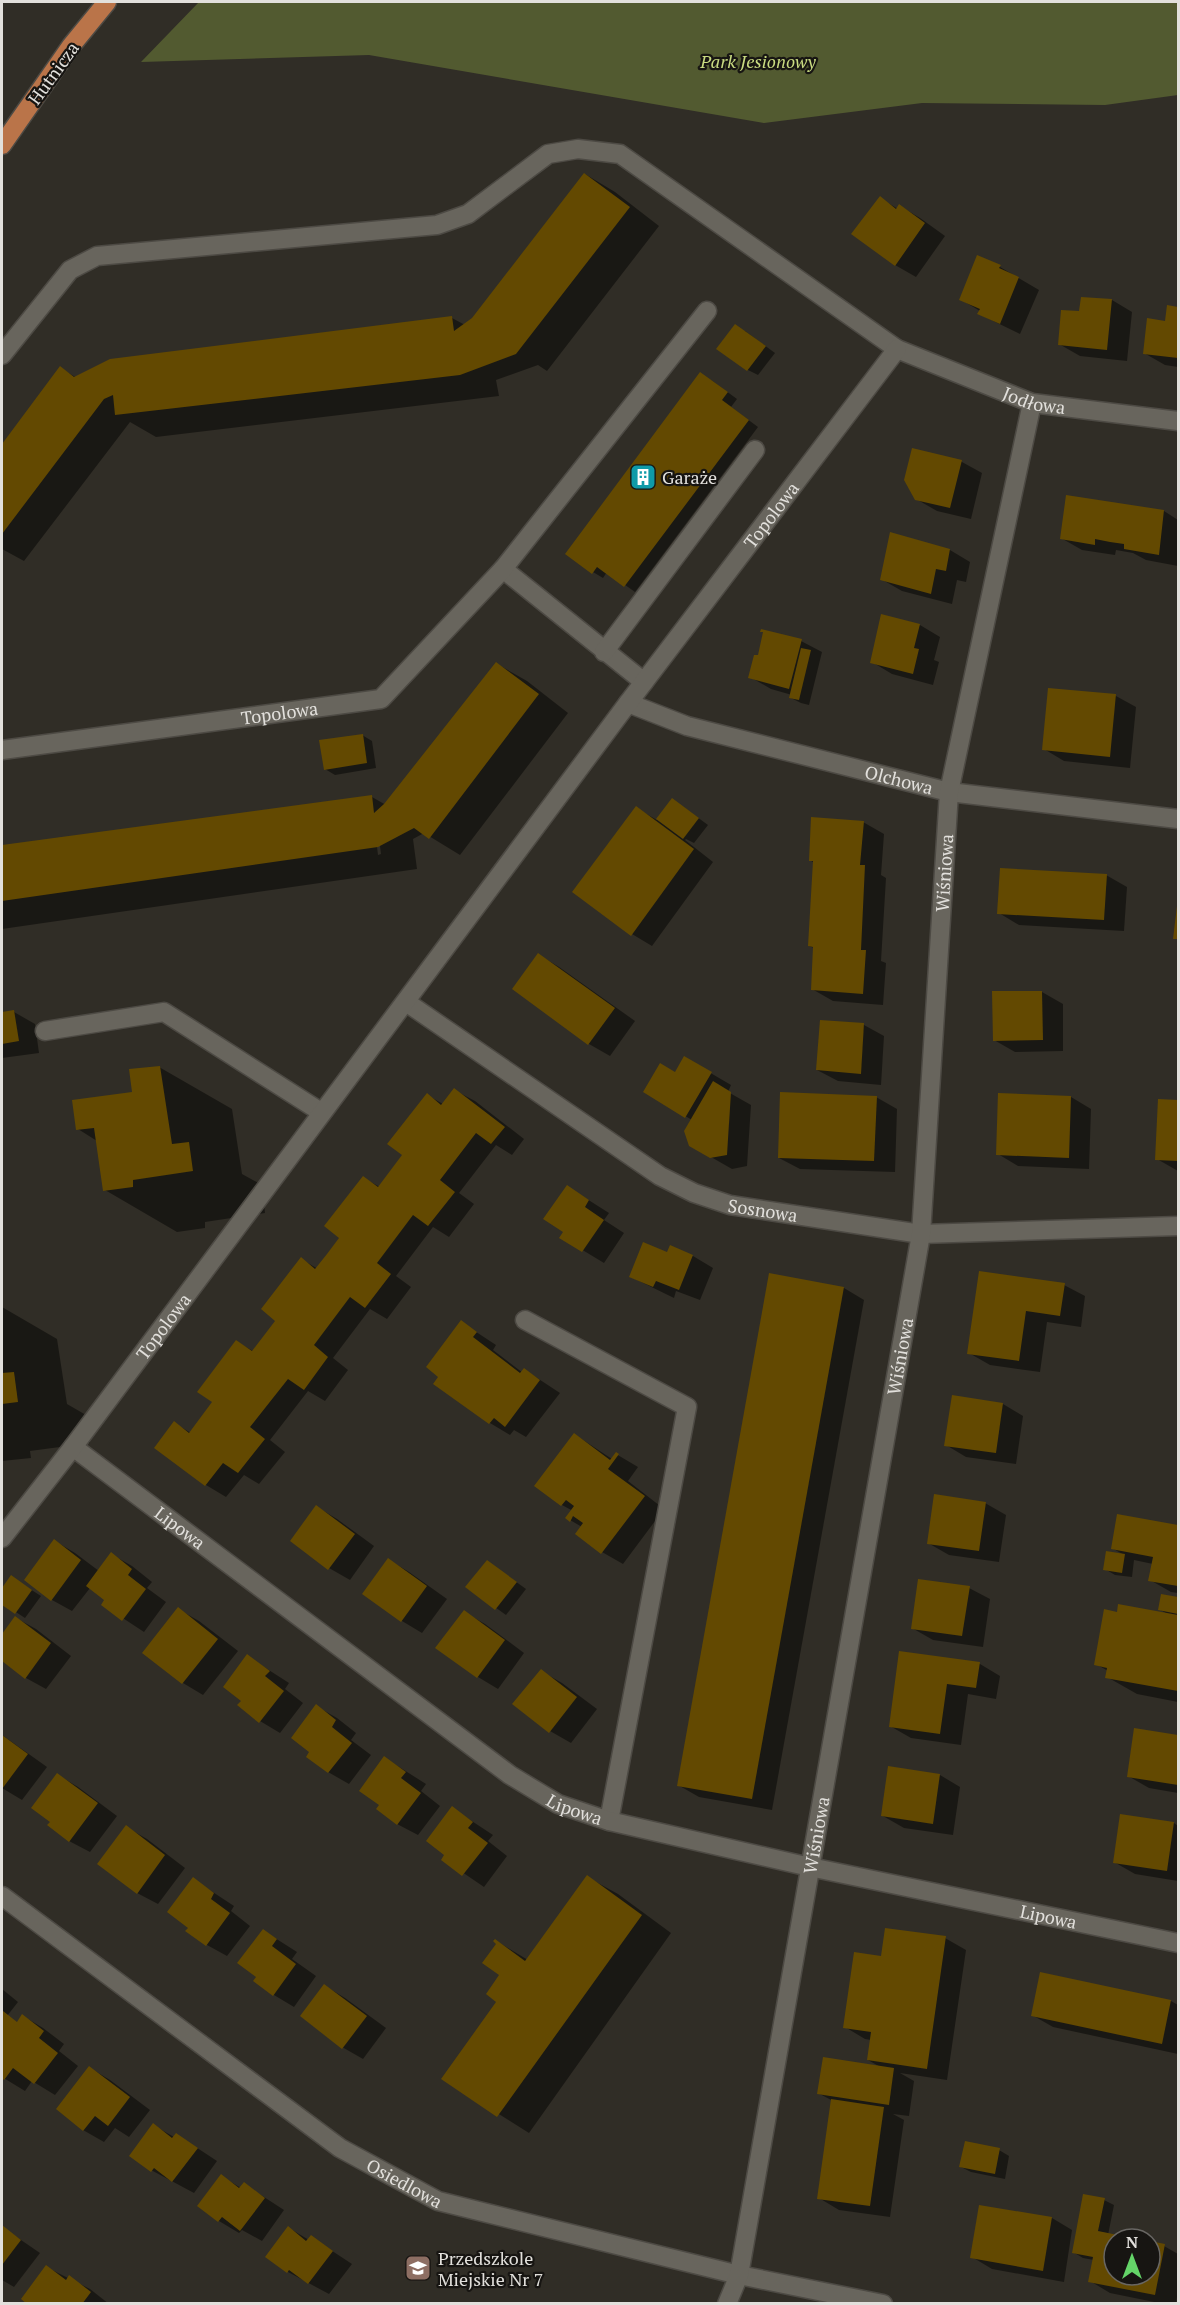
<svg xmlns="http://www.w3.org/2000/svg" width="1180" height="2305" viewBox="0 0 1180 2305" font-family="'PT Serif',serif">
  <rect width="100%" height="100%" fill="#302d26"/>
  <path fill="#525a30" d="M199 2H1178V95L1105 105 922 103 764 123 369 55 141 62Z"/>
  <g fill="#0007" fill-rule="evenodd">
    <path d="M585 174 615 192 659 226 547 371 538 365 496 380 499 396 156 437 130 422 24 561 2 549V446L60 368 77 378 452 318 465 325 473 319Z"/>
    <path d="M880 198 898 209 900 206 920 218 945 236 916 277 895 265Z"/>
    <path d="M978 257 1000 267 1039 290 1020 334 979 314 980 311 960 299Z"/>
    <path d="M1112 300 1132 312 1127 361 1080 356 1059 344 1081 313Z"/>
    <path d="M1168 307 1178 308V367L1165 365 1144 353 1166 322Z"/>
    <path d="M745 331 775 353 758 375 748 370Z"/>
    <path d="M711 380 737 399 731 407 758 427 635 592 607 572 603 578 593 572Z"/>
    <path d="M913 450 962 462 982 473 971 519 937 511 916 499Z"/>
    <path d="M1068 497 1164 511 1178 520V566L1146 560 1133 553 1116 550 1115 555 1082 550 1061 538Z"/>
    <path d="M891 534 950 550 970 562 966 582 957 580 952 604 902 591 881 579Z"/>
    <path d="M920 625 940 637 934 660 939 662 933 685 892 674 872 662Z"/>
    <path d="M801 641 822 652 809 705 801 703 791 698 792 695 771 689 750 677Z"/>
    <path d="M497 664 527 681 568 713 460 855 424 833 413 839 417 869 2 929V847L372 797 386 805ZM374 822H377L381 854 378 855Z"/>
    <path d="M1116 696 1136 707 1130 768 1064 761 1044 749Z"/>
    <path d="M362 735 372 741 376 768 335 775 325 769Z"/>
    <path d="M682 806 708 825 694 843 686 839 685 840 713 862 652 946 632 934 636 808 657 820Z"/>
    <path d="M863 822 884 834 881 875 886 878 881 961 886 963 883 1005 833 1001 812 989 814 948 809 946 814 863 810 860Z"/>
    <path d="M1106 875 1127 887 1124 931 1019 925 999 913Z"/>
    <path d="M539 955 559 967 635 1021 610 1056 589 1044 514 989Z"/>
    <path d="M1042 992 1063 1004V1051L1015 1052 994 1040V993Z"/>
    <path d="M14 1012 35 1024 39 1053 2 1058V1013Z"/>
    <path d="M821 1021 864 1025 884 1036 881 1085 838 1081 817 1070Z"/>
    <path d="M685 1058 731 1085 728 1092 751 1105 747 1166 732 1169 690 1145 692 1120 645 1092 676 1074Z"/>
    <path d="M159 1067 232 1109 242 1174 262 1185 265 1213 205 1222V1228L177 1232 105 1190 97 1141 78 1129 133 1093Z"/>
    <path d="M454 1090 475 1101 524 1139 512 1155 496 1145 459 1193 474 1204 449 1237 433 1227 396 1276 411 1287 387 1319 370 1309 333 1358 348 1370 325 1401 308 1391 270 1440 285 1452 259 1484 244 1475 226 1497 206 1485 174 1423 191 1433 214 1402 237 1342 253 1351 278 1321 301 1259 318 1269 341 1237 363 1178 380 1187 404 1155 427 1095 443 1104Z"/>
    <path d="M876 1097 897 1109 895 1172 800 1169 779 1158Z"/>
    <path d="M1071 1097 1091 1109 1089 1169 1018 1166 998 1154Z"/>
    <path d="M1159 1100 1178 1101V1171L1157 1159Z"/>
    <path d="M568 1187 609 1213 604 1220 624 1233 604 1263 561 1237 565 1232Z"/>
    <path d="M670 1247 693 1256 713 1268 700 1300 676 1291 674 1298 631 1277 668 1254Z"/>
    <path d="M981 1272 1064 1285 1085 1296 1081 1327 1047 1322 1040 1372 990 1365 969 1353Z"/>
    <path d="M771 1275 844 1288 864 1300 772 1810 699 1797 678 1785Z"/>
    <path d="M2 1307 57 1339 67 1404 86 1415 90 1443 30 1451 31 1458 2 1461Z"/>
    <path d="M461 1322 496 1345 493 1350 523 1373 525 1370 560 1393 526 1437 514 1430 510 1435 490 1423Z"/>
    <path d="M1003 1404 1023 1416 1016 1464 966 1457 946 1445Z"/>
    <path d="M574 1434 612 1459 616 1454 638 1467 628 1481 664 1509 623 1564 602 1552 582 1527 570 1520 573 1511 562 1505Z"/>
    <path d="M985 1503 1006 1515 999 1562 949 1555 928 1543Z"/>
    <path d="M317 1507 337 1519 374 1546 350 1580 329 1568Z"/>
    <path d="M1118 1516 1178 1526V1593L1171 1592 1150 1580 1153 1564 1134 1560 1132 1577 1115 1575 1105 1569 1124 1555 1112 1548Z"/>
    <path d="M55 1541 75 1553 99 1571 111 1554 132 1566 152 1582 147 1588 166 1602 144 1632 103 1605 106 1600 90 1588 72 1611 52 1600 26 1580Z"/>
    <path d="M389 1560 409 1572 447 1599 422 1633 402 1621Z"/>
    <path d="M487 1561 526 1589 506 1615 467 1587Z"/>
    <path d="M11 1577 41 1596 25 1618 2 1603V1591Z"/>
    <path d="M969 1588 990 1599 983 1647 933 1640 912 1628Z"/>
    <path d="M1162 1596 1178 1599V1702L1137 1694 1107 1677 1108 1671 1096 1664 1118 1613 1169 1615 1159 1609Z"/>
    <path d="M178 1609 199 1621 238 1651 203 1695 183 1683Z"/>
    <path d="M464 1612 485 1624 524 1653 498 1689 478 1677Z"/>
    <path d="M16 1618 36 1629 71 1656 46 1689 26 1678 2 1659V1637Z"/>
    <path d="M901 1652 980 1664 1000 1676 996 1699 968 1694 961 1745 911 1738 890 1726Z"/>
    <path d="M247 1656 289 1683 285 1689 303 1703 280 1733 260 1721 243 1701Z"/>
    <path d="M541 1671 562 1683 597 1709 571 1743 550 1731Z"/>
    <path d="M316 1706 337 1718 356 1733 351 1740 371 1755 349 1784 328 1772 311 1752Z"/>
    <path d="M1136 1730 1178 1736V1793L1149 1788 1128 1776Z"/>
    <path d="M2 1735 47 1767 22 1800 2 1788Z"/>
    <path d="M385 1758 426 1784 421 1791 440 1806 418 1835 397 1824 381 1805Z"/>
    <path d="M58 1775 78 1787 117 1816 90 1852 69 1841 52 1822Z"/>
    <path d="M940 1775 960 1787 953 1835 904 1828 883 1816Z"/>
    <path d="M452 1808 493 1835 488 1841 507 1856 484 1887 443 1859 446 1855Z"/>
    <path d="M1122 1815 1174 1823 1178 1826V1881L1135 1874 1114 1862Z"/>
    <path d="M126 1827 147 1839 185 1868 158 1904 137 1893Z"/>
    <path d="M587 1877 618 1894 671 1933 529 2133 443 2079 498 2002 501 1974 498 1943 493 1939 528 1960Z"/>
    <path d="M193 1879 234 1906 231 1911 250 1926 227 1956 207 1945 190 1927Z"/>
    <path d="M264 1931 297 1952 292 1959 316 1976 294 2007 274 1995Z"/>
    <path d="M945 1938 966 1950 947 2080 900 2073 914 2081 909 2116 893 2114 904 2120 890 2217 839 2210 819 2198 833 2101 818 2093 882 2068 868 2060 871 2040 865 2039 845 2027 883 1958Z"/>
    <path d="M1041 1974 1171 2001 1178 2005V2054L1053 2027 1032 2015Z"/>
    <path d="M325 1986 345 1998 386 2028 363 2059 342 2047Z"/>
    <path d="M2 1989 18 2002 7 2016 18 2023 23 2016 43 2028 64 2044 59 2051 78 2066 55 2095 32 2081 25 2091 2 2077Z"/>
    <path d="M90 2068 110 2080 150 2110 129 2137 115 2128 104 2142 83 2130Z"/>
    <path d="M153 2125 174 2137 176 2134 217 2161 194 2193 151 2170Z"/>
    <path d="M999 2150 1009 2156 1005 2179 971 2172 961 2167Z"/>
    <path d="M221 2176 241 2188 244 2184 284 2210 262 2241 242 2230 239 2233 219 2221 199 2206Z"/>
    <path d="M1104 2200 1114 2205 1108 2235 1130 2239H1114V2275H1150V2243L1164 2246 1178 2254V2290L1176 2304H1164L1110 2293 1090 2281 1094 2260 1083 2258 1073 2252Z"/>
    <path d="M980 2206 1052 2218 1072 2230 1064 2282 992 2269 972 2257Z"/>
    <path d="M2 2227 40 2253 14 2287 2 2280Z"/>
    <path d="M289 2228 309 2240 311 2237 352 2264 329 2294 288 2272Z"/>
    <path d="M46 2267 90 2289 109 2304H30Z"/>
  </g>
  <g fill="#634901">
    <path d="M584 173 630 207 516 354 460 375 115 415 113 395 104 399 2 534V444L60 366 74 377 110 359 452 316 454 331 472 318Z"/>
    <path d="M880 196 896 209 899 204 925 223 895 266 851 234Z"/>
    <path d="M977 255 1001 265 999 268 1019 277 1000 324 977 314 980 309 959 300Z"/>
    <path d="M1081 297 1112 299 1107 350 1058 345 1061 310 1079 311Z"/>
    <path d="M1167 305 1178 307V358L1143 354 1147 318 1165 321Z"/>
    <path d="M735 324 766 346 747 371 716 349Z"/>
    <path d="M700 372 728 392 722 400 749 420 624 587 597 567 592 574 565 554Z"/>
    <path d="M912 448 962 460 950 508 915 500 904 480Z"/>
    <path d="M1066 495 1164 510 1159 555 1124 549V544L1110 542 1095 539V545L1060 539Z"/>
    <path d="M890 532 950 549 946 571 936 569 931 594 880 580Z"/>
    <path d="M881 614 920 624 914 648 919 649 913 674 870 663Z"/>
    <path d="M761 629 802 639 789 689 748 678 754 655H758L763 632H760Z"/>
    <path d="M801 648 811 650 799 700 789 698Z"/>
    <path d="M496 662 539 694 429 839 414 828 378 847 2 901V845L372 795 374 813 384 804Z"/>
    <path d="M1048 688 1116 694 1110 757 1042 750Z"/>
    <path d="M363 734 367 763 324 770 319 740Z"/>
    <path d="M672 798 699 818 683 839 656 819Z"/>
    <path d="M636 806 694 849 631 936 572 892Z"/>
    <path d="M811 817 864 821 860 865H865L861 950H866L863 994 811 990 813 947 808 946 813 861H809Z"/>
    <path d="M1000 868 1107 874 1104 920 997 914Z"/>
    <path d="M1177 906H1178V939H1173Z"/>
    <path d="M538 953 615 1008 588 1045 512 989Z"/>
    <path d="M992 991H1042L1043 1040 993 1041Z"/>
    <path d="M14 1010 19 1041 2 1044V1012Z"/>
    <path d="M820 1020 864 1023 861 1074 816 1070Z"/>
    <path d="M684 1056 712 1072 685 1118 643 1092 660 1063 675 1072Z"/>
    <path d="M160 1066 172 1144 189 1142 193 1171 133 1180V1187L103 1191 94 1128 76 1130 72 1100 132 1092 129 1069Z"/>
    <path d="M713 1081 731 1092 727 1155 710 1158 689 1146 684 1131Z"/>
    <path d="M454 1088 505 1127 491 1144 476 1133 440 1180 455 1192 428 1226 413 1215 377 1263 391 1274 365 1308 350 1297 314 1345 328 1357 304 1390 288 1379 250 1427 265 1439 238 1473 223 1463 205 1486 154 1448 174 1421 189 1433 212 1402 197 1392 236 1340 252 1351 275 1321 261 1309 301 1257 315 1269 327 1254 339 1238 324 1226 363 1176 378 1187 402 1155 387 1144 427 1093 441 1105Z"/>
    <path d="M780 1092 877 1096 874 1161 778 1158Z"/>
    <path d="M998 1093 1071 1096 1069 1158 996 1155Z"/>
    <path d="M1158 1099 1178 1100V1161L1155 1160Z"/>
    <path d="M567 1185 589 1200 585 1207 604 1220 582 1252 559 1238 563 1232 543 1219Z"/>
    <path d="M643 1242 667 1252 670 1245 693 1255 679 1290 656 1281 653 1287 629 1277Z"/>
    <path d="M979 1271 1065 1283 1060 1316 1026 1311 1019 1361 967 1354Z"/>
    <path d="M769 1273 844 1287 752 1799 677 1786Z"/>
    <path d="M461 1320 477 1332 473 1337 520 1373 524 1368 540 1380 505 1427 494 1418 489 1424 433 1384 438 1377 426 1367Z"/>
    <path d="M14 1372 18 1402 2 1404V1373Z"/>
    <path d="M952 1395 1003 1403 996 1453 944 1446Z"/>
    <path d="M574 1433 610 1460 616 1452 619 1454 608 1469 645 1496 601 1554 575 1534 583 1523 573 1516 570 1522 565 1518 574 1506 566 1500 561 1506 534 1486Z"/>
    <path d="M934 1494 986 1502 979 1551 927 1544Z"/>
    <path d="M316 1505 355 1534 328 1570 290 1541Z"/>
    <path d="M1117 1514 1178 1525V1586L1148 1581 1153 1557 1111 1549Z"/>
    <path d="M54 1539 81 1560 51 1601 24 1580Z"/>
    <path d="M1106 1551 1125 1554 1122 1573 1103 1570Z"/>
    <path d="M111 1552 132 1569 128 1575 146 1589 122 1621 101 1605 104 1600 86 1586Z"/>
    <path d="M388 1558 427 1586 401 1622 362 1594Z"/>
    <path d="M487 1560 517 1582 495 1610 465 1587Z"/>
    <path d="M11 1575 32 1590 15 1614 2 1605V1588Z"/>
    <path d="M918 1579 970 1586 962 1636 911 1629Z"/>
    <path d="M1161 1594 1178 1597V1614L1158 1610Z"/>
    <path d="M1118 1604 1178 1615V1691L1105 1678 1107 1668 1094 1665 1104 1609 1117 1612Z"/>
    <path d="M178 1607 218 1639 182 1684 142 1653Z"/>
    <path d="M464 1610 505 1640 477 1678 435 1648Z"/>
    <path d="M15 1616 51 1643 25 1679 2 1661V1634Z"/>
    <path d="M899 1651 980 1662 976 1688 947 1684 940 1734 889 1727Z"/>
    <path d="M247 1654 270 1671 265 1676 284 1691 259 1723 237 1705 241 1701 223 1687Z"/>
    <path d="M541 1669 577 1697 549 1733 512 1704Z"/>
    <path d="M316 1704 336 1720 332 1727 352 1743 328 1773 306 1757 309 1752 291 1738Z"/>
    <path d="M1134 1728 1178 1735V1785L1127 1777Z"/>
    <path d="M2 1735 28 1754 2 1789Z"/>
    <path d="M384 1756 406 1772 401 1778 421 1793 397 1825 376 1809 379 1805 359 1791Z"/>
    <path d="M888 1766 940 1774 933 1824 881 1816Z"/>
    <path d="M57 1773 98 1803 69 1842 47 1825 50 1822 31 1808Z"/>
    <path d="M452 1806 473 1822 468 1828 488 1843 462 1876 441 1860 444 1855 426 1841Z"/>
    <path d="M1120 1814 1174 1822 1167 1871 1113 1863Z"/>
    <path d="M126 1825 165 1855 137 1894 97 1864Z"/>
    <path d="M587 1875 642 1915 497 2117 441 2079 496 2002 486 1994 499 1975 482 1963 496 1944 493 1941 495 1939 525 1961Z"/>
    <path d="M193 1877 214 1893 211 1899 230 1913 206 1946 185 1931 188 1928 167 1912Z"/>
    <path d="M885 1928 946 1936 927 2069 867 2060 871 2032 843 2028 854 1952 881 1956Z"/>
    <path d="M263 1929 277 1939 272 1946 296 1964 273 1996 253 1981 256 1977 237 1963Z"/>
    <path d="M1040 1972 1171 2000 1162 2044 1031 2016Z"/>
    <path d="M324 1984 367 2016 342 2049 300 2016Z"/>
    <path d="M3 2011 17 2022 22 2014 44 2031 39 2038 58 2053 34 2084 13 2068 4 2080 2 2078Z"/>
    <path d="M823 2057 894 2068 889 2105 817 2094Z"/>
    <path d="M89 2066 130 2097 108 2126 95 2116 83 2131 56 2109Z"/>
    <path d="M831 2099 884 2107 870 2206 817 2199Z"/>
    <path d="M153 2123 172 2138 176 2133 198 2148 172 2182 154 2168 151 2172 129 2156Z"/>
    <path d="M965 2141 1000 2148 995 2174 959 2167Z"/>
    <path d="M221 2174 239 2188 244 2182 265 2198 240 2231 222 2217 218 2222 197 2206Z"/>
    <path d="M1083 2194 1105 2198 1098 2231 1133 2238 1114 2239V2275H1150V2241L1165 2244 1155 2295 1088 2282 1093 2257 1072 2253Z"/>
    <path d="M979 2205 1052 2217 1043 2271 970 2258Z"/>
    <path d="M2 2225 21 2240 2 2265Z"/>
    <path d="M288 2226 306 2241 311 2235 333 2251 308 2284 289 2270 287 2273 265 2257Z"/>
    <path d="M46 2265 66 2280 69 2275 91 2292 82 2304H27L21 2299Z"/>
  </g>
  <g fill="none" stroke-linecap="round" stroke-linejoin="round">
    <g stroke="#4d4a44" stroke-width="21">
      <g id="minor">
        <path id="s1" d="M2 355 70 270 97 256 437 225 468 214 548 154 578 149 620 154 897 349 1032 403 1178 421"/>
        <path d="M503 569 644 682"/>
        <path d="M604 652 755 450"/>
        <path id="s2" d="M628 703 687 726 949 792 1178 819"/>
        <path id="s3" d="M2 750 381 699 503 569 707 311"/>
        <path id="s4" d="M406 1002 660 1176 694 1193 730 1205 921 1234 1178 1226"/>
        <path d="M45 1031 164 1012 321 1112"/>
        <path d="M525 1320 687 1407 609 1821"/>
        <path id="s5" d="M73 1447 510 1775 558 1804 609 1821 810 1867 1178 1943"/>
        <path id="s6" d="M2 1538 73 1447 628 703 897 349"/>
        <path id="s7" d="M2 1896 340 2148 438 2201 739 2275 883 2304"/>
        <path id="s8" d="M727 2304 739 2275 921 1234 949 792 1032 403"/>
      </g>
    </g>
    <g stroke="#4d4a44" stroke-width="21">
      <path id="major" d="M2 145 71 46 107 2"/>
    </g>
    <use href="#minor" stroke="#68655d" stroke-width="18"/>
    <use href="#major" stroke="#ba7449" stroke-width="18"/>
  </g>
  <defs>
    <g id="building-square" transform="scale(1.35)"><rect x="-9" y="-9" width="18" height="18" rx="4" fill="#0f9aa8" stroke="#171512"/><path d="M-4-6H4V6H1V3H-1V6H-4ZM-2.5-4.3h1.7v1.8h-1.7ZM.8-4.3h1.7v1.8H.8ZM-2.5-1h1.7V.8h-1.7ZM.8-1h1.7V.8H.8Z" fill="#fff"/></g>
    <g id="school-square" transform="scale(1.35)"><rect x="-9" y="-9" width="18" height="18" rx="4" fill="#8d6e63" stroke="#171512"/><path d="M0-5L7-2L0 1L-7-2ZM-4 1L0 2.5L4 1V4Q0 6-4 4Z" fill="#fff"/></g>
  </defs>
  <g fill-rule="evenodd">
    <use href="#building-square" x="643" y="477"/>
    <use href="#school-square" x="418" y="2268"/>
  </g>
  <g text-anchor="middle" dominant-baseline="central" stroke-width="4.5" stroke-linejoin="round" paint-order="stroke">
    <g font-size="18" font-style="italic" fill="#c9db81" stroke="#171512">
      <text x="758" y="61">Park Jesionowy</text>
    </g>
    <g font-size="18" fill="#e2e0dc" stroke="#171512">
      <text transform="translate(53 73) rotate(-54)">Hutnicza</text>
      <text stroke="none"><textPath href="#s1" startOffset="1172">Jodłowa</textPath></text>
      <text stroke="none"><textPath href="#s6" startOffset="1280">Topolowa</textPath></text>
      <text stroke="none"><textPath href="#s3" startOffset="280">Topolowa</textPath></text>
      <text stroke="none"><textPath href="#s2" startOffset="282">Olchowa</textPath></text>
      <text stroke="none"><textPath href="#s8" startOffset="1450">Wiśniowa</textPath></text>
      <text stroke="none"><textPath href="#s4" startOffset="417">Sosnowa</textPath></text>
      <text stroke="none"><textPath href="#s6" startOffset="266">Topolowa</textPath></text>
      <text stroke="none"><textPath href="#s8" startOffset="964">Wiśniowa</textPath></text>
      <text stroke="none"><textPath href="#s5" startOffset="134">Lipowa</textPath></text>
      <text stroke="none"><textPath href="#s5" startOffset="620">Lipowa</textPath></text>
      <text stroke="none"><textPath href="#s8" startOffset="478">Wiśniowa</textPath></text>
      <text stroke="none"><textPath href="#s5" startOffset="1106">Lipowa</textPath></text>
      <text stroke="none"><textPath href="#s7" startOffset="495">Osiedlowa</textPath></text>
    </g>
    <g font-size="18" fill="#e2e0dc" stroke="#171512" text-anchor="start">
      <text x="662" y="477">Garaże</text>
      <text x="438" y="2258">Przedszkole<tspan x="438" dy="21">Miejskie Nr 7</tspan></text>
    </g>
  </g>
  <rect width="1180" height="2305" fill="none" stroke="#e2e0dc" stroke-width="6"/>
  <g transform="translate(1132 2257)"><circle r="28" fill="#171512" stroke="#686663" stroke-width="1.5"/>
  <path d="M0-4.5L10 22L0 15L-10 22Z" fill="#64d468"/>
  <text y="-9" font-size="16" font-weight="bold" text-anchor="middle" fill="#e2e0dc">N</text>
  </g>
</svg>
